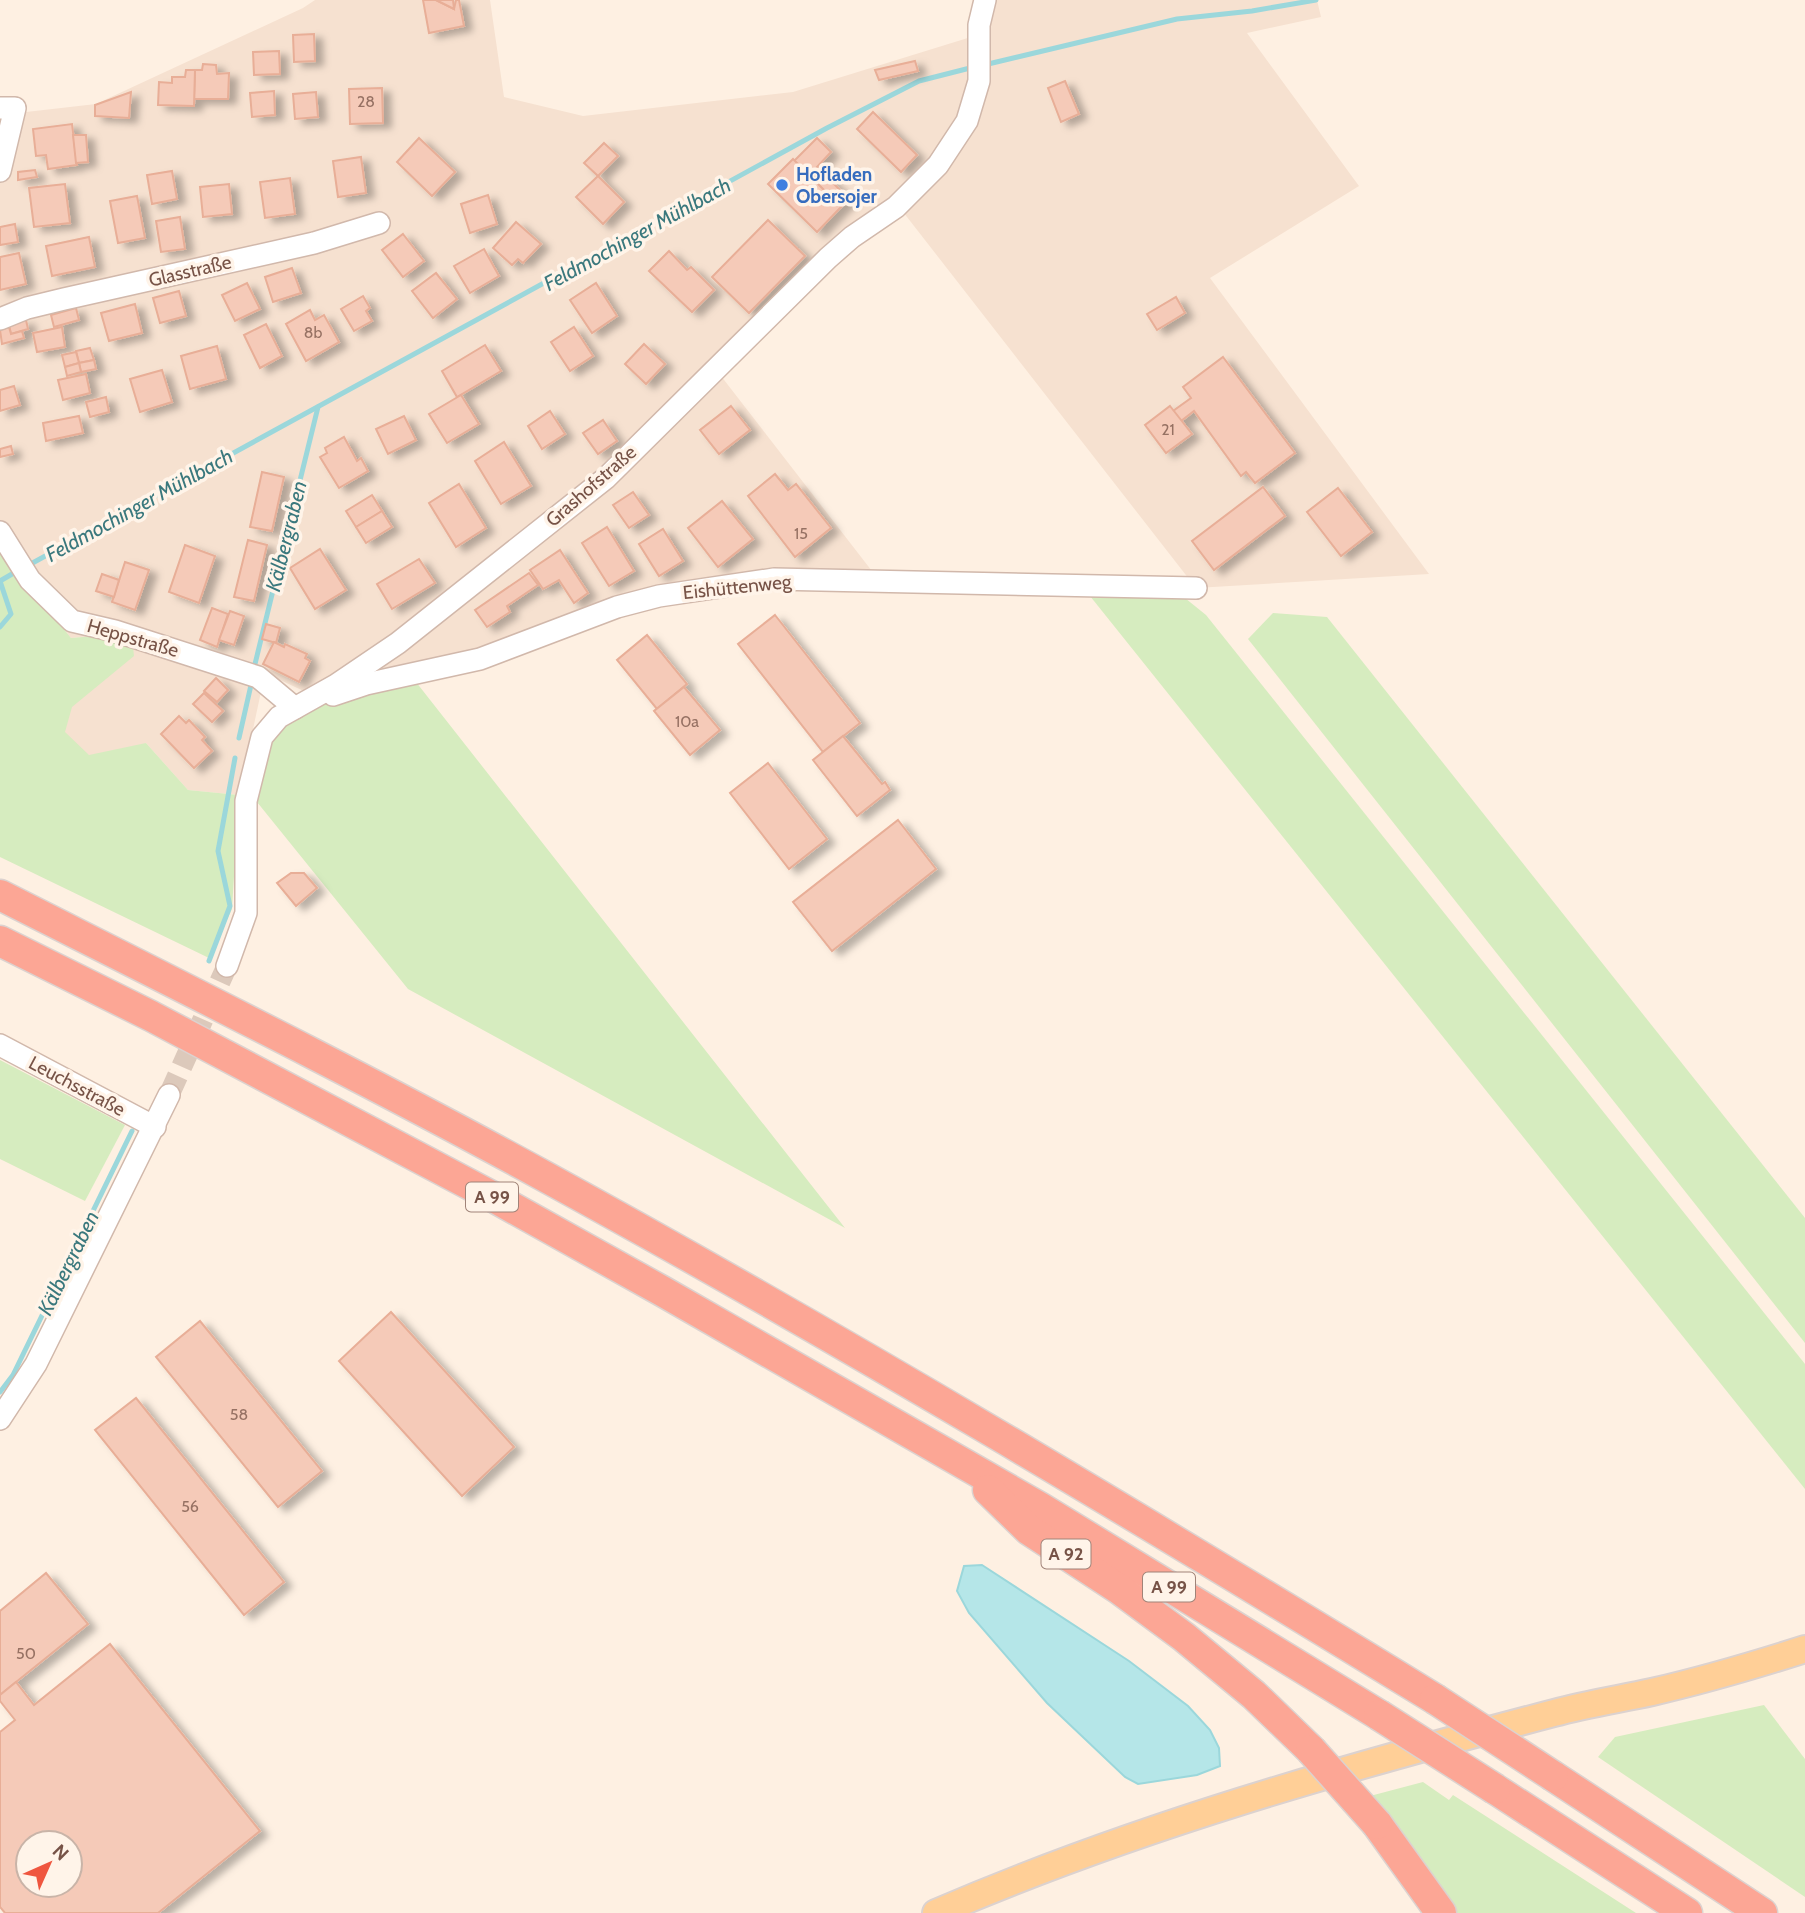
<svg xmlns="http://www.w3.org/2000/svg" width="1805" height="1913" viewBox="0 0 1805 1913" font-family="Cabin,sans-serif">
  <defs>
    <filter id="shadow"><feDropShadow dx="8" dy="4.5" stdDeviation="3.5" flood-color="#0004"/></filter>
  </defs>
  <rect width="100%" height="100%" fill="#fef0e2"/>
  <path fill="#f6e1d0" d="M315 0H490L504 97 583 116 793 92 971 37 982 0H1317L1321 17 1247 33 1359 186 1210 278 1429 574 1196 588 893 199 721 376 875 575 776 574 308 693 265 673 239 795 188 790 146 743 99 788 31 729 105 635 71 638 0 549V115L96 104 303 8Z"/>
  <g fill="#d6ecbf">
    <path d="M0 549 71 638 105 635 133 647 134 656 72 707 65 732 89 755 146 743 188 790 239 795 232 909 209 958 0 857Z"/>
    <path d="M1086 591 1180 594 1206 615 1805 1364V1489Z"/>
    <path d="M1273 613 1327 617 1805 1218V1343L1248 639Z"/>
    <path d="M416 682 845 1228 408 989 257 802C257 784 258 766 265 749 284 703 374 691 416 682Z"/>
    <path d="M0 1060 125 1125 85 1201 0 1159Z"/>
    <path d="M1764 1705 1805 1759V1897L1598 1757 1615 1737Z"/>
    <path d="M1423 1782 1449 1800 1453 1795 1636 1913H1453L1370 1796Z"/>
  </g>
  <path fill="#b5e6e8" stroke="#9bd7db" stroke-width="2" d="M982 1565 1129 1661 1188 1706 1210 1730 1219 1748 1220 1766 1197 1775 1138 1784 1125 1777 1047 1703 969 1613 957 1591 964 1566Z"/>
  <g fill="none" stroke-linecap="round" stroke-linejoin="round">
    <g stroke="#9bd7db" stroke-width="5">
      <path d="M984 65 1177 19 1252 11 1316 0"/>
      <path d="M27 566 827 128 919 81 974 67"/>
      <path d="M0 581 19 570"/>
      <path d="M0 581 11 614 0 627"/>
      <path d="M255 664 318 407"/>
      <path d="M239 738 251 685"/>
      <path d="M209 961 230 906 218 851 235 758"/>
      <path d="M0 1392 13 1375 132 1131"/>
    </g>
  </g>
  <g fill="#f5cab8" stroke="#e8ae97" stroke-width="2" fill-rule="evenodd" filter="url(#shadow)">
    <path d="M423 0H436L454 9 456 0H459L464 26 429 33Z"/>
    <path d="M436 0H453L454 9Z"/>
    <path d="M314 34 315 61 294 62 293 35Z"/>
    <path d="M279 51 280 74 254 75 253 52Z"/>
    <path d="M915 61 918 71 879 80 875 70Z"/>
    <path d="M203 64 216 65 217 74 229 73 228 99H194L195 70H202Z"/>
    <path d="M186 70H195L194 106 158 105 159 82 172 83V77H185Z"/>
    <path d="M1065 81 1079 114 1061 122 1048 88Z"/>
    <path d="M382 88 383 123 350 124 349 89Z"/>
    <path d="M274 91 275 115 252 117 250 93Z"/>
    <path d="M131 92 129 118 95 116V105Z"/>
    <path d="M316 92 318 117 295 119 293 94Z"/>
    <path d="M873 112 917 155 901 172 857 129Z"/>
    <path d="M72 124 77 165 48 169 46 155 36 156 33 129Z"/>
    <path d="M73 135H86L88 162 76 163Z"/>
    <path d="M419 138 455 172 432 196 397 162Z"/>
    <path d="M817 138 831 152 817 167 849 199 841 207 794 161Z"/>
    <path d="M604 143 618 156 598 176 584 163Z"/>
    <path d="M361 157 366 193 338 197 333 161Z"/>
    <path d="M793 159 841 207 817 232 768 184Z"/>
    <path d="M35 170 37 177 18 180V172Z"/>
    <path d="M172 171 177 199 152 204 147 175Z"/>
    <path d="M598 176 624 202 603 224 576 197Z"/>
    <path d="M290 178 295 214 265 218 260 182Z"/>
    <path d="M65 184 70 223 34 227 29 188Z"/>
    <path d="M229 184 232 214 203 217 200 187Z"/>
    <path d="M488 195 497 224 470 233 461 204Z"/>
    <path d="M137 196 145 238 118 243 110 201Z"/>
    <path d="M180 217 185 249 161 252 156 221Z"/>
    <path d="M768 220 805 256 749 313 712 277Z"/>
    <path d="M516 222 541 244 523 263 518 259 512 265 493 248Z"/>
    <path d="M15 224 18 242 0 245V227Z"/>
    <path d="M403 234 424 261 403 277 382 250Z"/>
    <path d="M89 237 95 267 52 276 46 246Z"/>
    <path d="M484 249 499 276 470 293 454 266Z"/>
    <path d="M669 251 687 270 691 267 714 290 692 312 649 271Z"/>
    <path d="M19 253 26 284 0 290V257Z"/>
    <path d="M292 268 301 293 273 302 265 277Z"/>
    <path d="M436 273 457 299 433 318 412 291Z"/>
    <path d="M247 283 260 309 235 321 222 295Z"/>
    <path d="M596 283 617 316 592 333 570 300Z"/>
    <path d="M179 291 186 316 160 323 153 298Z"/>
    <path d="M363 296 370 308 366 311 372 321 354 331 341 309Z"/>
    <path d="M1176 297 1185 313 1157 330 1147 314Z"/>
    <path d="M135 304 142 333 109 341 101 313Z"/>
    <path d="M76 308 79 320 54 327 51 315Z"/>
    <path d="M310 310 315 320 324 315 339 342 306 361 286 324Z"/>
    <path d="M26 320 28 329 11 334 9 325Z"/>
    <path d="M266 324 282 356 260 368 244 335Z"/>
    <path d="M9 327 11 334 22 331 24 338 2 344 0 330Z"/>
    <path d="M62 327 65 347 37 352 33 333Z"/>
    <path d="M574 327 593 356 570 371 551 342Z"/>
    <path d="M644 344 665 364 646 384 625 364Z"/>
    <path d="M485 345 501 371 457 397 442 371Z"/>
    <path d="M217 346 226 379 190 389 181 356Z"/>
    <path d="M90 348 94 360 79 363 76 351Z"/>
    <path d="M76 352 79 363 65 367 62 355Z"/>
    <path d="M1223 357 1295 453 1255 483 1246 472 1241 476 1194 411 1181 421 1173 411 1191 398 1183 387Z"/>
    <path d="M94 360 96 369 81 372 79 363Z"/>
    <path d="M79 363 81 372 67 376 65 367Z"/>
    <path d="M162 370 172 402 140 412 130 379Z"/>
    <path d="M86 374 90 393 63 400 58 380Z"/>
    <path d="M14 386 20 405 0 411V390Z"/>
    <path d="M461 395 479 424 447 443 429 414Z"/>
    <path d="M106 397 109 412 90 417 86 402Z"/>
    <path d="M731 406 750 430 719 454 700 430Z"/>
    <path d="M1170 406 1192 434 1166 453 1145 425Z"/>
    <path d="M550 411 565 434 542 449 528 426Z"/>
    <path d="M79 416 83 433 46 441 43 423Z"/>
    <path d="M404 416 416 440 388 454 376 429Z"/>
    <path d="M603 420 617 441 598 454 583 433Z"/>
    <path d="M344 437 357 461 361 458 368 471 339 488 320 457 327 453 325 448Z"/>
    <path d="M504 442 531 486 501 504 475 461Z"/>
    <path d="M11 446 13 454 0 457V449Z"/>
    <path d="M262 472 284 477 272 531 250 527Z"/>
    <path d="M775 474 788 490 796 484 831 528 795 557 748 496Z"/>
    <path d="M459 484 486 528 456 547 429 503Z"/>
    <path d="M1263 487 1285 516 1214 570 1192 541Z"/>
    <path d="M1338 488 1372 532 1341 556 1307 512Z"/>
    <path d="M633 492 649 515 629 528 613 505Z"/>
    <path d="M372 495 382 511 356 527 346 511Z"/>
    <path d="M722 501 753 539 718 567 688 528Z"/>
    <path d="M382 511 392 527 366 543 356 527Z"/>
    <path d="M607 527 634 571 609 586 582 543Z"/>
    <path d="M663 529 683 561 659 576 639 544Z"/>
    <path d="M248 540 267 545 254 601 234 597Z"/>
    <path d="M185 545 215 556 199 603 169 592Z"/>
    <path d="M320 549 346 590 315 609 290 568Z"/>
    <path d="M560 550 588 593 574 603 559 580 543 589 530 570Z"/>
    <path d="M419 559 435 583 392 609 377 584Z"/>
    <path d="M125 562 149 570 135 610 112 602Z"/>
    <path d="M529 573 538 585 507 606 510 612 487 627 475 610Z"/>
    <path d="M102 574 119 580 114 597 96 591Z"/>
    <path d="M212 608 228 614 217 647 200 640Z"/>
    <path d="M230 611 244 616 234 645 219 640Z"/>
    <path d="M775 615 860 723 823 752 738 644Z"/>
    <path d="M266 624 280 628 276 643 262 639Z"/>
    <path d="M647 635 687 684 657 709 617 660Z"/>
    <path d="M274 642 284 647 285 644 307 654 305 658 310 661 299 682 263 664Z"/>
    <path d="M216 678 228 690 217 702 204 691Z"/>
    <path d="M684 687 720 730 690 755 654 711Z"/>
    <path d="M204 693 223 711 212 722 193 704Z"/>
    <path d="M179 716 186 723 189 720 205 737 202 740 212 751 194 768 161 734Z"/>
    <path d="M843 736 882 784 885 782 890 790 857 816 813 760Z"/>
    <path d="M768 763 827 839 789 869 730 793Z"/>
    <path d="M898 820 936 869 832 951 793 902Z"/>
    <path d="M291 873H304L317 888 296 906 277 883Z"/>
    <path d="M391 1312 514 1447 462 1496 339 1361Z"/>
    <path d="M200 1321 322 1471 278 1507 156 1357Z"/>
    <path d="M136 1398 284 1582 244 1615 95 1430Z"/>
    <path d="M46 1573 88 1624 0 1695V1611Z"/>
    <path d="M110 1644 260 1831 158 1913H5L0 1907V1732L15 1720 0 1701V1695L16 1682 34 1705ZM28 1843H70V1885H28Z"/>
  </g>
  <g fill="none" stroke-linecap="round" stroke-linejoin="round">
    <path stroke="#dcc9bb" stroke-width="21" stroke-dasharray="21 10" stroke-linecap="butt" d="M169 1095 227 966"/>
    <g stroke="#d1b8ab" stroke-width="24">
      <g id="minor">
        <path d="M0 108H15L0 171"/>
        <path d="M0 319 27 308 64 299 314 243 379 223"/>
        <path d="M0 532 30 580 72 621 115 631 258 677 295 708"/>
        <path d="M333 695 366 684 480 659 617 607 659 596 774 579 1196 588"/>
        <path d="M227 966 246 913V801L262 737 279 717 336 685 398 643 606 478 828 258 852 237 896 207 938 165 967 121 979 81V25L985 0"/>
        <path d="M0 1045 155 1127"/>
        <path d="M0 1419 36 1364 169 1095"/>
      </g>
    </g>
    <g stroke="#dcd2cf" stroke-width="30">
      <path id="major" d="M936 1913C1135 1827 1344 1768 1554 1713 1586 1704 1620 1699 1652 1692 1704 1680 1755 1665 1805 1649"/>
    </g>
    <g stroke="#dcd2cf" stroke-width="33">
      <g id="highway">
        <path d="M0 895C182 987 365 1078 544 1176 846 1341 1141 1519 1435 1699"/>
        <path d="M0 941 151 1016 497 1199 662 1291 1041 1508 1379 1715"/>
        <path d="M988 1490 1029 1530 1119 1589 1184 1637 1254 1695 1311 1750"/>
        <path d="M1553 1776 1762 1913"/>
        <path d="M1495 1789 1687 1913"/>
        <path d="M1377 1824 1441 1913"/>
      </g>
    </g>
    <use href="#minor" stroke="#fff" stroke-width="21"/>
    <use href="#major" stroke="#ffcf97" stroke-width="26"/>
    <use href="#highway" stroke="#fca695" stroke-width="30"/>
    <g stroke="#dcd2cf" stroke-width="33" stroke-linecap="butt">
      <g id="highway-bridge">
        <path d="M1435 1699 1553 1776"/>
        <path d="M1379 1715 1495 1789"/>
        <path d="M1311 1750 1377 1824"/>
      </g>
    </g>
    <use href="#highway-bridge" stroke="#fca695" stroke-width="30"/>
  </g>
  <circle fill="#3f7fe0" stroke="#fff4e9" stroke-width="2.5" cx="782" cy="185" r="7"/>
  <g text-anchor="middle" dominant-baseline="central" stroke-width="7" stroke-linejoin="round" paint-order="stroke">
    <g font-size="16" fill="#967163">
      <text x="366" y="101">28</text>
      <text x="313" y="332">8b</text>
      <text x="1168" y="429">21</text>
      <text x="801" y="533">15</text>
      <text x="687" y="721">10a</text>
      <text x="239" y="1414">58</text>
      <text x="190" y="1506">56</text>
      <text x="26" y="1653">50</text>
    </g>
    <g fill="#fff4e9" stroke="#a08378" stroke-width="2">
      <rect x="466" y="1182.5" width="52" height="29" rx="5"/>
      <rect x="1041.5" y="1539.5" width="49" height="29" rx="5"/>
      <rect x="1143" y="1572.5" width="52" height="29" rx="5"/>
    </g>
    <g font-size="18" font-weight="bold" fill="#775347">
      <text x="492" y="1197">A 99</text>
      <text x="1066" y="1554">A 92</text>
      <text x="1169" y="1587">A 99</text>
    </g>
    <g font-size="19" font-weight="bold" fill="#366cbe" stroke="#fff4e9" text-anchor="start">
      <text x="796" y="174">Hofladen<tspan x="796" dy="22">Obersojer</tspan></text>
    </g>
    <g font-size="19" fill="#775347" stroke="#fff4e9">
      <text transform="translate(190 271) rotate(-13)">Glasstraße</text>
      <text transform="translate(591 486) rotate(-41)">Grashofstraße</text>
      <text transform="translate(737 587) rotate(-6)">Eishüttenweg</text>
      <text transform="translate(133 638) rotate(16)">Heppstraße</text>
      <text transform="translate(77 1086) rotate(28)">Leuchsstraße</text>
    </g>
    <g font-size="21" font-style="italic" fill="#3a787d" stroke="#fff4e9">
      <text transform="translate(637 234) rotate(-29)">Feldmochinger Mühlbach</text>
      <text transform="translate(139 505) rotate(-29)">Feldmochinger Mühlbach</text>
      <text transform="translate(286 536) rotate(-76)">Kälbergraben</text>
      <text transform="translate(68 1263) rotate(-64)">Kälbergraben</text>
    </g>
  </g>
  <g transform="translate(49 1864) rotate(45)"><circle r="33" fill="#fff4e9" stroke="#c9b4a8" stroke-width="2"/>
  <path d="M0-5L12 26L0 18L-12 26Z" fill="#ef563f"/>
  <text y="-10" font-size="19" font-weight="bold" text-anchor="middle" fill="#775347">N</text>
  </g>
</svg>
